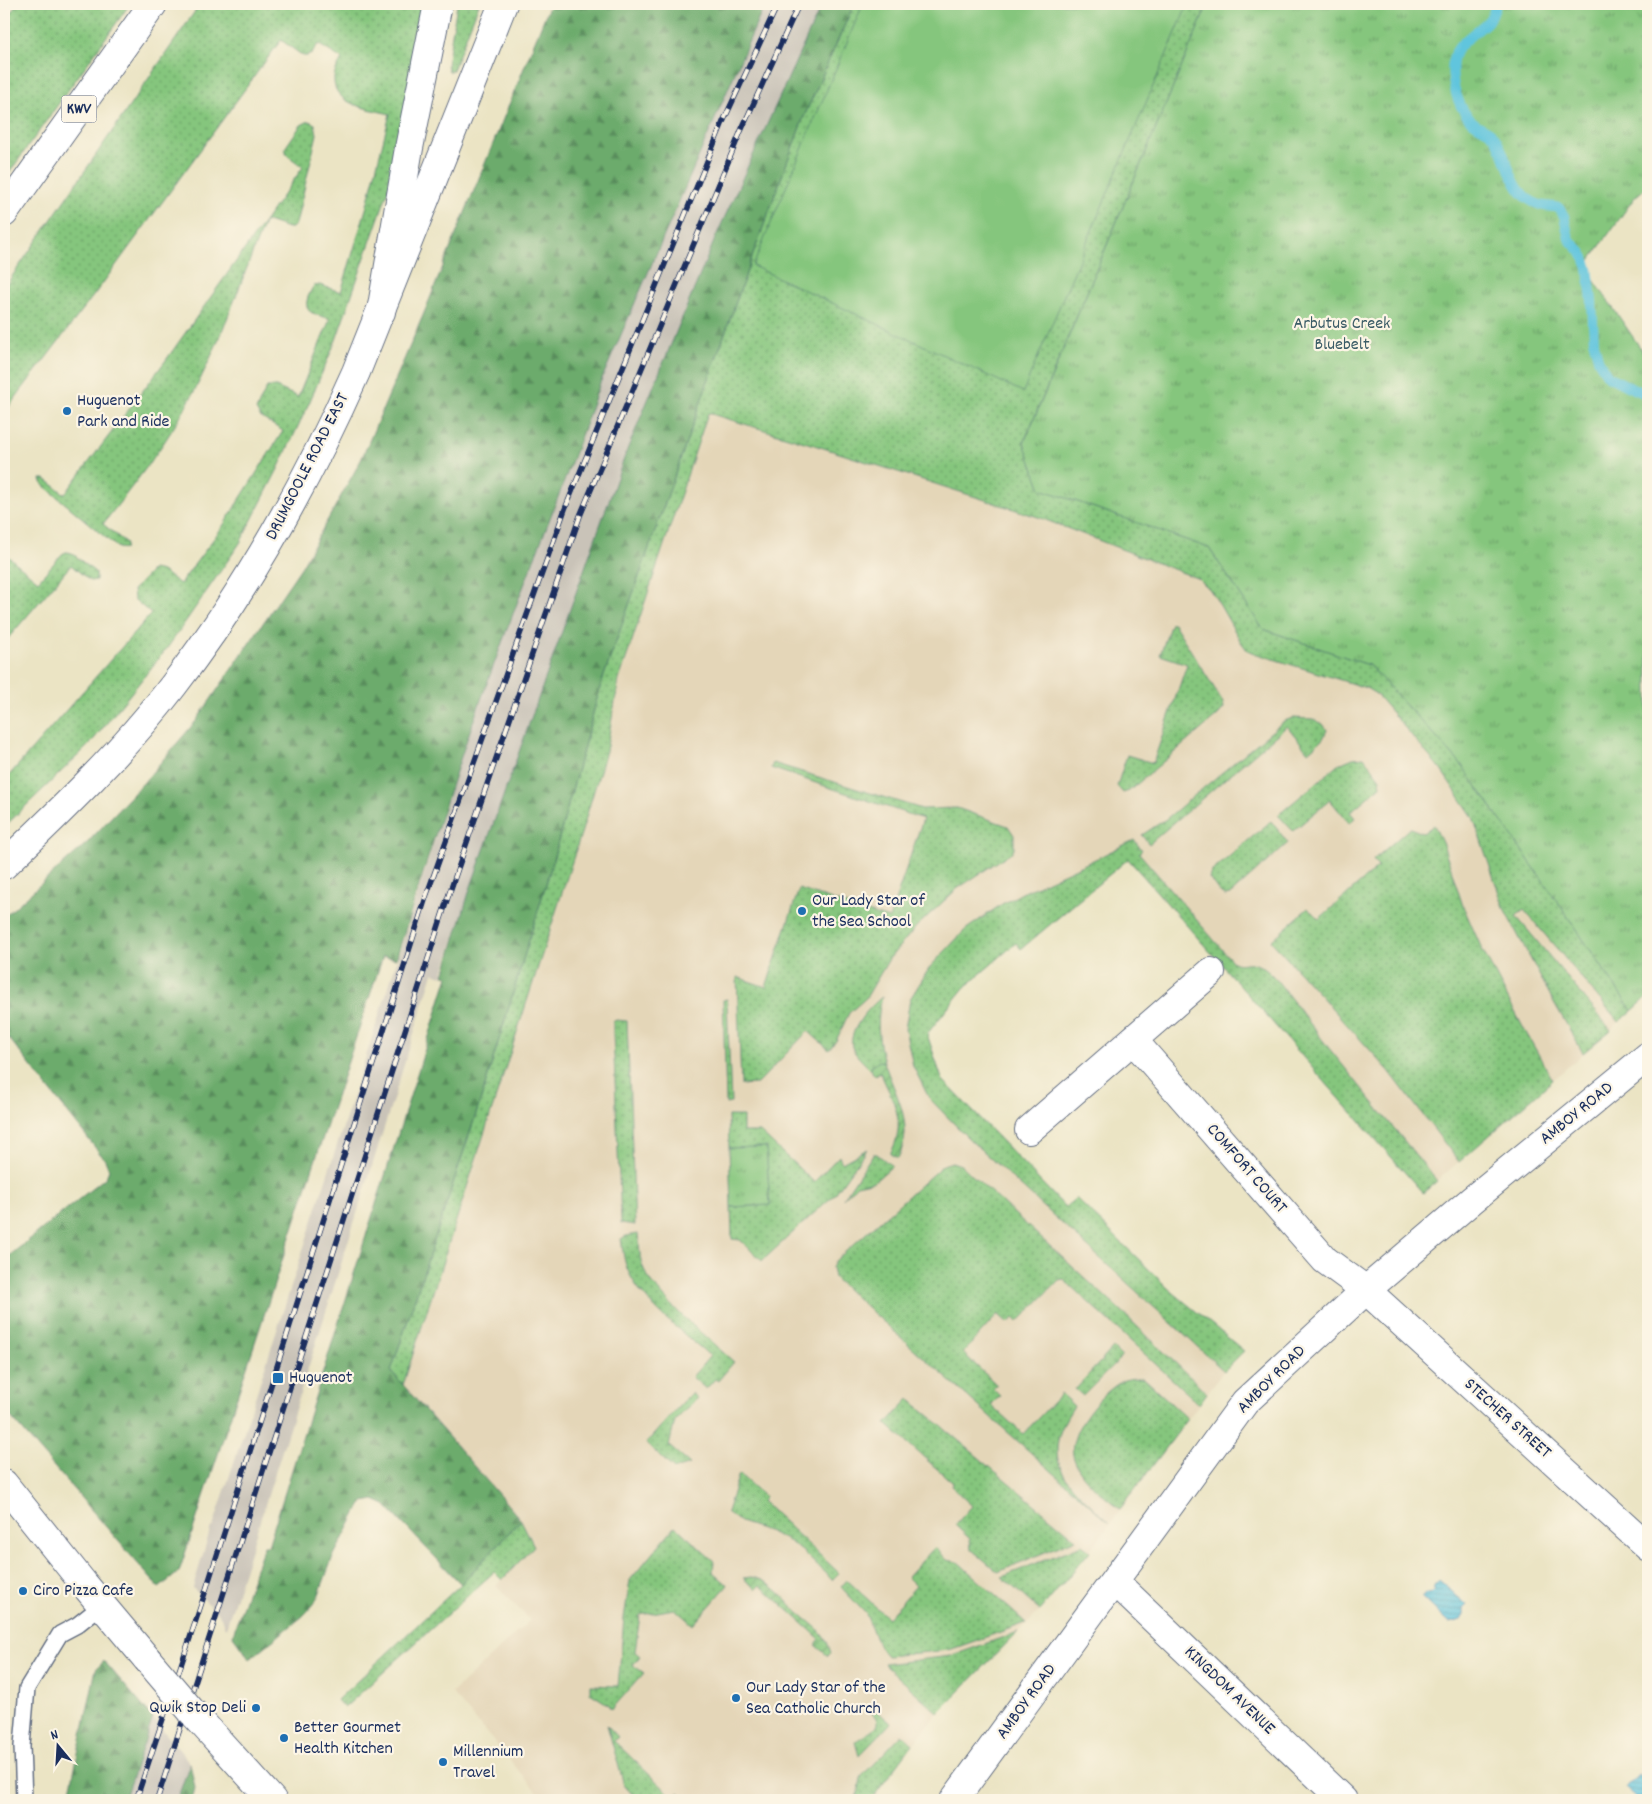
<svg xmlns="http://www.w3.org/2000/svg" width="1652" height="1804" viewBox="0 0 1652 1804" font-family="Dekko,sans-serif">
  <defs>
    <pattern id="grass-dots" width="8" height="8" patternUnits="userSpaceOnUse" patternTransform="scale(1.25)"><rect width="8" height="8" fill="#85c67d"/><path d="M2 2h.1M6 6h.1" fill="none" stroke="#6ca16a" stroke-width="1.8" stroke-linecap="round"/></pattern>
    <pattern id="forest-firs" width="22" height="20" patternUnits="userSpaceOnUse" patternTransform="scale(1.25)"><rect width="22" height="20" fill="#6cab6c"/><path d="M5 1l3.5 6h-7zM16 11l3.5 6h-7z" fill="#588c5c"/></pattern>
    <pattern id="park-tufts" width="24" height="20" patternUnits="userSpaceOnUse" patternTransform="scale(1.25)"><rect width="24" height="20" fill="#85c67d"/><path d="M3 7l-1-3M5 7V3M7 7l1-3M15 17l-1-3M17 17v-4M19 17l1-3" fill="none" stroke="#6ca16a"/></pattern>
    <pattern id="garden-furrows" width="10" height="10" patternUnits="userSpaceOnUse" patternTransform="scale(1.25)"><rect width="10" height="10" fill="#85c67d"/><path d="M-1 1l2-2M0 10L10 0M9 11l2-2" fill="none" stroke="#6ca16a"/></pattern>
    <pattern id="water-rules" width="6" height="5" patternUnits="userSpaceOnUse" patternTransform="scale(1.25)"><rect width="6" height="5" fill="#60c5dd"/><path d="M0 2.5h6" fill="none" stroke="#4ea0b6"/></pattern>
  </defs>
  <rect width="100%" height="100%" fill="#fcf5e5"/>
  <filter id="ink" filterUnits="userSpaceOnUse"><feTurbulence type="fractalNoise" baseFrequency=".02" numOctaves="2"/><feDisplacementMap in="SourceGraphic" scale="10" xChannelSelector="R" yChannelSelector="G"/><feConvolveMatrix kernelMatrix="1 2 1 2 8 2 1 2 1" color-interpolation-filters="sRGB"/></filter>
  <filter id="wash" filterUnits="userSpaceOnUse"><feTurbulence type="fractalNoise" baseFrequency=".0096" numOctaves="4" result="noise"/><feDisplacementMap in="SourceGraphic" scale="20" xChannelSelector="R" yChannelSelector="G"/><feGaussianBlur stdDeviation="1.12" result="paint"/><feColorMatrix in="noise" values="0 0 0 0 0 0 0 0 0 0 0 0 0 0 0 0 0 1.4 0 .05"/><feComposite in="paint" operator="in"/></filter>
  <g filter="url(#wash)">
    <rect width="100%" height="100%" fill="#ebe4c4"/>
    <path fill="#e4d6b8" d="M854 4H1208L1024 442 1369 665 1632 1011 1423 1193 1128 859 1021 949 1016 943 964 988 927 1034 942 1079 1065 1207 1076 1198 1169 1289 1244 1351 1228 1365 1090 1551 1040 1611 939 1711 871 1800H544L452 1693 530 1620 496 1586 533 1546 532 1540 521 1520 391 1371 601 684Z"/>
    <g fill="#c9c3b8">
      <path d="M765 4H822L717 234 627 450 470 889 442 976 433 973 226 1628 224 1626 221 1617 193 1588 211 1527H213L397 961 454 778 492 669 580 442 600 383Z"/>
      <path d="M153 1718 190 1763 177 1800H124Z"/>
    </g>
    <g fill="url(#grass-dots)" stroke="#507a6e">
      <path d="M17 4H130L4 180V22Z"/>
      <path d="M200 4H426L400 157 336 340 310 401 277 471 240 543 168 647 90 744 4 827V781L151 614 134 599 133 590 153 569 162 571 180 584 223 526 283 431 260 417 256 410 267 387H276L298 397 330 319C318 314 302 315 308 297 310 293 311 289 314 286L320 285 341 292 366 209 390 114C370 109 332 105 334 78 334 71 339 65 342 59L318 44 312 54 307 56H303L281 40 100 287 4 413V288Z"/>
      <path d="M457 4H479L453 70 449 72 447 65Z"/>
      <path d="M854 4H1208L1024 442 1041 489 1209 548 1263 629 1369 665 1461 764 1542 879 1632 1011 1619 1022 1524 910 1516 916 1611 1030 1583 1053 1552 999 1505 911 1473 817 1441 770 1376 694 1366 688 1254 653 1247 650 1241 642 1218 602 1210 590 1199 579 1038 517 811 444 708 413 619 680 606 751 581 834 403 1385 391 1371 481 1099 552 864 601 684 748 268 803 119Z"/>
      <path d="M309 121 315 124 317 134 296 224 292 228H288L267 221 264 223C239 287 217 353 183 412 160 452 131 488 103 524L126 543 125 549 118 548 43 485 41 479H45L65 494 166 360 303 167 287 155 285 148 301 125Z"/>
      <path d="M66 552 72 553 96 573V580L90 581 71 565 4 643V553L38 581 62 554Z"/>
      <path d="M1171 623H1174L1176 627 1223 702 1224 708 1218 715 1129 791 1123 793 1117 786 1127 755 1153 763 1187 664 1160 655Z"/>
      <path d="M1293 718 1313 719 1323 724 1327 730 1323 739 1308 752 1287 726 1149 844 1142 835 1166 819 1284 721Z"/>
      <path d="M1364 757 1380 779 1381 786 1350 812 1355 818 1349 823 1330 800 1293 831 1278 815 1339 764 1353 758Z"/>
      <path d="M773 763 922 809 957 808 1008 826 1014 835V848L1012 852 957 889 916 927 889 959 866 998 849 1013 836 1041 829 1050 808 1031 757 1084 741 1085 737 977 766 987 799 889 889 919 923 819 771 768Z"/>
      <path d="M1271 821 1288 843 1230 895 1225 896 1221 894 1209 878 1211 872Z"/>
      <path d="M1434 825 1444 847 1463 906 1482 949 1524 1029 1553 1080 1459 1162 1389 1071 1271 941 1308 908 1319 919 1378 867 1373 860 1410 828 1423 833Z"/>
      <path d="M1134 840 1142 850 1139 853 1232 961C1238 966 1244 962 1252 963 1262 965 1269 972 1276 979L1328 1047 1437 1181 1423 1193 1128 859 1021 949 1016 943 964 988 927 1034 942 1079 1065 1207 1076 1198 1169 1289 1244 1351 1224 1371 968 1138 929 1098 913 1066 905 1029 910 999 930 967 965 930 1002 904 1022 893 1085 864Z"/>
      <path d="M882 997C876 1020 878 1040 884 1062L882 1061 872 1065 870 1069C864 1063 855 1055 852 1047 848 1030 870 1006 882 997Z"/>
      <path d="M727 999 731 1103 726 1104 723 1000Z"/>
      <path d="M617 1020 627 1021 635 1225 621 1223 613 1033V1021Z"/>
      <path d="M728 1116H743V1132H760L814 1182 839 1156 842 1163 867 1149 835 1194 762 1261 740 1240 732 1239 731 1207 770 1205 766 1147 729 1148Z"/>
      <path d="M873 1154H877L892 1166 875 1181 857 1185 843 1199Z"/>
      <path d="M952 1162 961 1165 1121 1311 1207 1393 1199 1404 1063 1279 1059 1280 1018 1322 1014 1318 1008 1323 998 1314 963 1353 997 1385 993 1389 1000 1396 991 1405 1023 1434 1061 1394 1074 1406C1035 1463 1070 1485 1110 1523L834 1278 832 1267 835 1261 943 1165Z"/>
      <path d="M638 1234C640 1245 639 1255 642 1265 655 1297 708 1338 734 1362L718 1381 715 1379 706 1389 692 1377 710 1356C683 1332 645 1306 629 1273 624 1263 623 1251 621 1239L626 1236Z"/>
      <path d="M1113 1348 1122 1357 1083 1396 1075 1389Z"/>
      <path d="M1142 1378 1145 1379 1188 1419 1120 1509C1103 1495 1078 1478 1073 1455 1068 1431 1102 1391 1123 1381 1129 1378 1135 1378 1142 1378Z"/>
      <path d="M691 1393 697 1398 675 1421 669 1446 690 1464 674 1469 646 1443Z"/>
      <path d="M909 1399 1076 1539 998 1572 971 1549 970 1539 955 1525 972 1506 951 1486 953 1483 886 1424Z"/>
      <path d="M739 1474 765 1497 762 1501 839 1573 832 1580 802 1551 790 1542 770 1532 740 1522 727 1512Z"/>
      <path d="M521 1520 534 1546 502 1580 494 1572 344 1708 337 1700 461 1584Z"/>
      <path d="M675 1526 714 1561 713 1572 728 1585 693 1625 675 1609 640 1615 635 1652 640 1656 633 1665 644 1673 612 1709 609 1705 590 1693V1685L618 1686 624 1618 630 1580Z"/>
      <path d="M1082 1545 1090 1551 1040 1611 1002 1577Z"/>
      <path d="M935 1547 947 1560 958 1562 1026 1623 949 1650 887 1656 878 1645 866 1614 841 1587 847 1580 888 1618 916 1586 907 1577Z"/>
      <path d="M1018 1632 938 1713 884 1664 951 1656Z"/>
      <path d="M870 1705 891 1723 859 1756 855 1742C866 1732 891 1727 867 1709Z"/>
      <path d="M607 1725 618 1737 614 1741 673 1797 679 1792 687 1800H637L624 1785Z"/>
      <path d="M902 1734 913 1744 871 1800H855L859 1790 861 1777Z"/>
    </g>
    <g fill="url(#forest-firs)" stroke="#446d65">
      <path d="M550 4H765L600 383C567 479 528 572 493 667 457 763 427 861 396 959L383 956 179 1572 159 1588 4 1409V1260L106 1177 109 1170 105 1160 4 1032V917L88 842 144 782 196 721 302 566 361 460 424 313Z"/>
      <path d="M822 4H854L803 119 748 268 601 684 552 864 481 1099 391 1371 521 1520 461 1584 385 1505 374 1500 364 1502 360 1506 332 1559 319 1594 314 1604 303 1616 250 1659 233 1636 236 1625 264 1546H268L448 976 444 975 470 889 627 450 717 234Z"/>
      <path d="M104 1661 153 1718 124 1800H68L96 1669Z"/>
      <path d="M190 1763 195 1788 192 1800H177Z"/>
    </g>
    <g fill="url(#park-tufts)" stroke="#507a6e">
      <path d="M1208 4H1648V186L1635 197 1585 267 1648 359V997L1632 1011 1542 879 1461 764 1369 665 1263 629 1209 548 1041 489 1024 443Z"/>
      <path d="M766 1147 770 1205 731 1207 729 1148Z"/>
    </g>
    <g fill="url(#garden-furrows)" stroke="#507a6e">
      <path d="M879 1061 884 1062C895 1095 916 1124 898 1158L890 1154C908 1123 893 1101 880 1072L875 1076 870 1069 872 1065Z"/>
      <path d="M751 1577C771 1579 786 1601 800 1614 808 1621 817 1627 823 1635 827 1640 829 1647 831 1653L828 1656 815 1645 820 1639 760 1585 756 1589 743 1578Z"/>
    </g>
    <path fill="#85c67d" stroke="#507a6e" d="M863 4H1188L1023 392 753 266Z"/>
    <g fill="url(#water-rules)" stroke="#3e7a9e">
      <path d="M1439 1580 1467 1605 1464 1608V1615L1461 1620 1449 1623 1422 1597 1426 1593 1430 1594 1434 1591V1585Z"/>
      <path d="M1638 1775 1648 1783V1800H1639L1626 1789Z"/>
    </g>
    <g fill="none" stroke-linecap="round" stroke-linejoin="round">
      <path stroke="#60c5dd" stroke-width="10" d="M1496 4C1495 9 1492 16 1488 21 1477 33 1456 42 1453 60 1450 81 1458 113 1477 125 1485 130 1492 131 1497 141 1510 163 1511 196 1540 205 1546 207 1553 206 1559 208L1564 216 1569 239 1582 253 1588 268 1592 301 1594 343 1599 362 1608 376 1629 387 1648 395"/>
    </g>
  </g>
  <g filter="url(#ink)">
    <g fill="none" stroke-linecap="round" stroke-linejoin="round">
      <g stroke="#646e82" stroke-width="18">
        <path id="service" d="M24 1800 22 1746 27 1688 60 1634 77 1625 102 1605"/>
      </g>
      <g stroke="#646e82" stroke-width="30">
        <g id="minor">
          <path d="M1133 1040 1325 1260 1366 1290 1648 1547"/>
          <path d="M1029 1130 1211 972"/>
          <path d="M1115 1582 1343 1800"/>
        </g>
      </g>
      <g stroke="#646e82" stroke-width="30">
        <g id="tertiary">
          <path d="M4 1484 84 1584 147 1659"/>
          <path d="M194 1714 272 1800"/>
        </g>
      </g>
      <g stroke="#646e82" stroke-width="30">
        <g id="secondary">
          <path d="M4 865C63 809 124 750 173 686 247 590 307 482 356 372L503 4"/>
          <path d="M954 1800 1245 1402 1366 1290 1472 1200 1648 1056"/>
        </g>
      </g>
      <g stroke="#646e82" stroke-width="30">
        <g id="motorway">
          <path d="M4 213 153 4"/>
          <path d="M381 312 409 148 438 4"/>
        </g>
      </g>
      <use href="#service" stroke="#fff" stroke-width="15"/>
      <use href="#minor" stroke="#fff" stroke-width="28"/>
      <use href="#tertiary" stroke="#fff" stroke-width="28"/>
      <use href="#secondary" stroke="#fff" stroke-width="28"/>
      <use href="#motorway" stroke="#fff" stroke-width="28"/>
      <g stroke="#1b2f5e" stroke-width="5.5">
        <g id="rail">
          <path d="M136 1800 205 1593 427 894 565 509 723 122 778 4"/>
          <path d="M157 1800 447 900 580 516 741 131 799 4"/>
        </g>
      </g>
      <use href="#rail" stroke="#fcf5e5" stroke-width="4" stroke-dasharray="11" stroke-linecap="butt"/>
      <g stroke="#646e82" stroke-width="30" stroke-linecap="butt">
        <path id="tertiary-bridge" d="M147 1659 194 1714"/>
      </g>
      <use href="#tertiary-bridge" stroke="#fff" stroke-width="28"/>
    </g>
  </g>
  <g fill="#1f6fb2" stroke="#fcf5e5" stroke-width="2">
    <circle cx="67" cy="411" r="5"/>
    <circle cx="802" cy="911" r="5"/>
    <rect x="272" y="1372" width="12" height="12" rx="2.5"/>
    <circle cx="23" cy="1591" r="5"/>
    <circle cx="736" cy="1698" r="5"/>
    <circle cx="256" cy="1708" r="5"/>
    <circle cx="284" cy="1738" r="5"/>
    <circle cx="443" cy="1762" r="5"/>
  </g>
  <g text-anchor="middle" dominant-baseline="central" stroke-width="4.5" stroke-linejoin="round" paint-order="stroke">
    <rect fill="#fcf5e5" stroke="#5e6a86" stroke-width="1" x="61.5" y="95.5" width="35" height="27" rx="4"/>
    <g font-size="16" font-weight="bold" fill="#1b2f5e">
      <text x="79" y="109">KWV</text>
    </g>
    <g font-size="18" fill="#3b5c67" stroke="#fcf5e5">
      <text x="1342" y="324">Arbutus Creek<tspan x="1342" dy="21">Bluebelt</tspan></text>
    </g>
    <g font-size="18" fill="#1b2f5e" stroke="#fcf5e5" text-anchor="start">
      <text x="77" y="401">Huguenot<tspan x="77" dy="21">Park and Ride</tspan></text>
      <text x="812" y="901">Our Lady Star of<tspan x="812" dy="21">the Sea School</tspan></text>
      <text x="289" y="1378">Huguenot</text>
      <text x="33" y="1591">Ciro Pizza Cafe</text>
      <text x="746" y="1688">Our Lady Star of the<tspan x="746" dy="21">Sea Catholic Church</tspan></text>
      <text x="246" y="1708" text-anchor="end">Qwik Stop Deli</text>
      <text x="294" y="1728">Better Gourmet<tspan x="294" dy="21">Health Kitchen</tspan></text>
      <text x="453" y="1752">Millennium<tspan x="453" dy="21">Travel</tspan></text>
    </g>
    <g font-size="18" fill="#1b2f5e" stroke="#fcf5e5">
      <text transform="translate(308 467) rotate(-63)">DRUMGOOLE ROAD EAST</text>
      <text transform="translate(1577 1114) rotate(-39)">AMBOY ROAD</text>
      <text transform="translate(1246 1169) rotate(49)">COMFORT COURT</text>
      <text transform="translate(1272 1380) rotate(-45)">AMBOY ROAD</text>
      <text transform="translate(1507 1419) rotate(42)">STECHER STREET</text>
      <text transform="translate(1229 1691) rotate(44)">KINGDOM AVENUE</text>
      <text transform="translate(1027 1702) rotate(-54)">AMBOY ROAD</text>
    </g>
  </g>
  <rect width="1652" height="1804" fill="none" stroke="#fcf5e5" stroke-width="20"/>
  <g transform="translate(58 1746) rotate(342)" stroke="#fcf5e5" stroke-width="4" paint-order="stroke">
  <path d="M0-4L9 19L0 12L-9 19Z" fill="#1b2f5e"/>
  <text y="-8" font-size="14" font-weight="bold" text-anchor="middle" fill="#1b2f5e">N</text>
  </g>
</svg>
